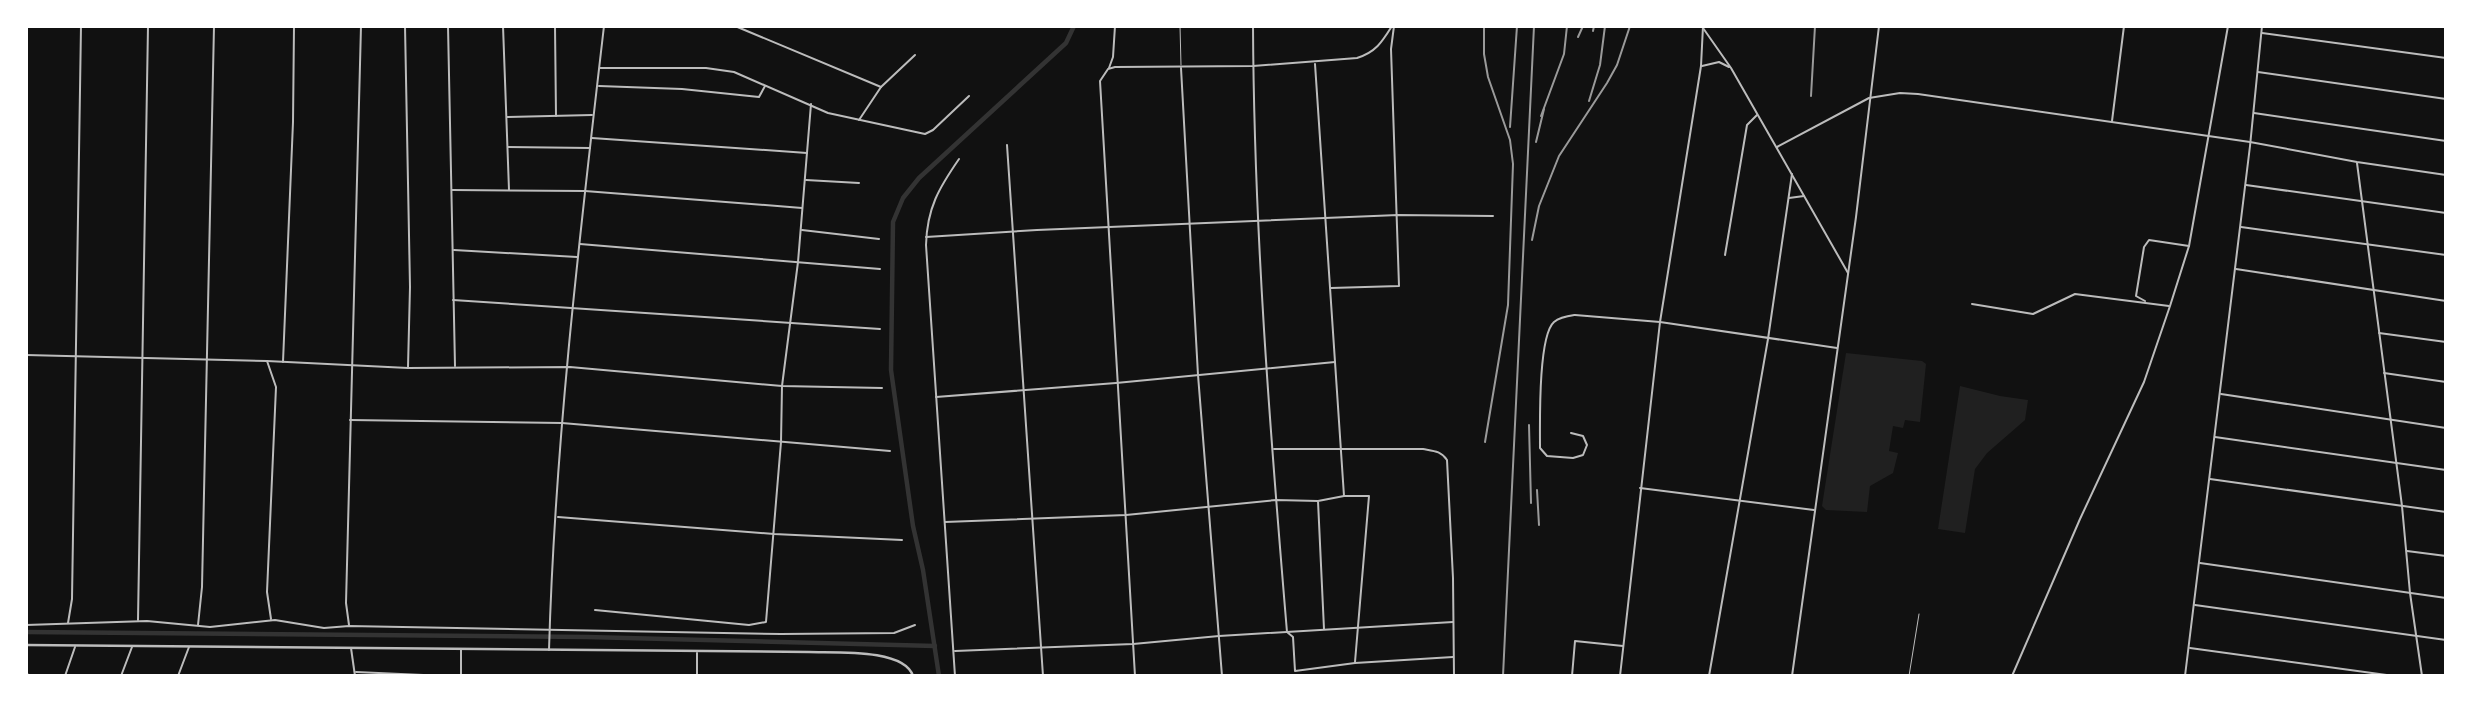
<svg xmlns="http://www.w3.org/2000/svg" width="2472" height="702" viewBox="0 0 2472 702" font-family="'Sofia Sans Condensed',sans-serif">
  <rect width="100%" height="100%" fill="#111"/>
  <g fill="#202020">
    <path d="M1846 353 1922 361 1926 364 1920 422 1905 420 1903 428 1893 426 1889 451 1898 453 1893 473 1870 486 1867 512 1826 510 1822 506Z"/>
    <path d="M1960 386 2000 396 2028 400 2025 420 1987 453 1975 469 1965 533 1938 529Z"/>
  </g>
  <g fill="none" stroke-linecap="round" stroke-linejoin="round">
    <g stroke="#333" stroke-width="4.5">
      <path d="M26 632 587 637 935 646"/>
      <path d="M939 676 923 570 913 526 891 370 893 222 903 198 919 178 1066 43 1074 26"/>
    </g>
    <g stroke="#bcbcbc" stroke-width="1">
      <path d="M1180 26 1181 65"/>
      <path d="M1909 676 1919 614"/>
    </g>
    <g stroke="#bcbcbc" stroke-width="2">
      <path d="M405 26 410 287 408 367"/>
      <path d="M448 26 455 366"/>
      <path d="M503 26 509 190"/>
      <path d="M555 26 556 116"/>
      <path d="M735 26 881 87"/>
      <path d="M1253 26C1254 229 1270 430 1287 632L1293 637 1295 671 1355 663 1453 657"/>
      <path d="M1703 28 1731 68 1848 273"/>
      <path d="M2262 33 2446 58"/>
      <path d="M1315 64 1344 496"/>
      <path d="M1702 66 1719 62 1729 67"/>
      <path d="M600 68H706L734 72 828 113 925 134 933 130 969 96"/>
      <path d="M1109 68 1113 57 1115 26"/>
      <path d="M1181 68 1198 375 1222 676"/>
      <path d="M2258 72 2446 99"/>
      <path d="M599 86 682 89 759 97 765 86"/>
      <path d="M2254 113 2446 141"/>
      <path d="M507 117 592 115"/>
      <path d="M859 120 881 87 915 55"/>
      <path d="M2112 121 2124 26"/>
      <path d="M592 138 807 153"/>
      <path d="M1007 145 1043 676"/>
      <path d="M508 147 590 148"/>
      <path d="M1777 147 1869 98 1900 93 1918 94 2250 142 2357 162 2446 175"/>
      <path d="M2357 163 2402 506 2410 593 2422 676"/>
      <path d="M806 180 859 183"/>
      <path d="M2246 185 2446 213"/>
      <path d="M452 190 585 191 802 208"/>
      <path d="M1789 198 1804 196"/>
      <path d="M2241 227 2446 255"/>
      <path d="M802 230 879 239"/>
      <path d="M926 237 1037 230 1398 215 1493 216"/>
      <path d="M580 244 880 269"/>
      <path d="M454 250 577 257"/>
      <path d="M1725 255 1747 125 1757 115"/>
      <path d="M2236 269 2446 301"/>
      <path d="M1331 288 1399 286 1391 49 1394 26"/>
      <path d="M453 300 880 329"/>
      <path d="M2145 301 2136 296 2144 247 2149 240 2189 246"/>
      <path d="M1972 304 2033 314 2075 294 2169 306"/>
      <path d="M2379 333 2446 342"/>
      <path d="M26 355 267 361 408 368 570 367 782 386 882 388"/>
      <path d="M267 361 276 387 267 592 271 619"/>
      <path d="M283 362 293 122 294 26"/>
      <path d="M2384 373 2446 382"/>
      <path d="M2221 394 2446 428"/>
      <path d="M936 397 1116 383 1335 362"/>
      <path d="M350 420 562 423 890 451"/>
      <path d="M1571 433 1583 436 1587 445 1583 455 1573 458 1547 456 1540 448C1540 424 1538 336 1554 322 1560 317 1568 316 1575 315L1660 322 1837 348"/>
      <path d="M2215 437 2446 470"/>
      <path d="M1274 449H1423C1434 451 1441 451 1447 460L1453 578 1454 676"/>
      <path d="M2210 479 2446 512"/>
      <path d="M1640 488 1814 510"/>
      <path d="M558 517 774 534 902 540"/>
      <path d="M945 522 1126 515 1276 500 1318 501"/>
      <path d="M2407 551 2446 556"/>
      <path d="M2200 563 2446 598"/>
      <path d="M2195 605 2446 640"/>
      <path d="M595 610 749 625 766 622 781 442 782 386 798 262 811 104"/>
      <path d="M138 620 148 26"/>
      <path d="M68 623 72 599 81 26"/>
      <path d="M26 625 147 621 210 627 275 620 324 628 349 626 781 634 894 633 915 625"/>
      <path d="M198 625 202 587 214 26"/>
      <path d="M349 625 346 603 361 26"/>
      <path d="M1324 629 1318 501 1344 496H1369L1355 662"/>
      <path d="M351 648 355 676"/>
      <path d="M2190 648 2394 676"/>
      <path d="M549 650C555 441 580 233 604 26"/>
      <path d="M955 651 1133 644 1219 636 1453 622"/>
      <path d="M697 653V676"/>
      <path d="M356 672 446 676"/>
      <path d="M26 674 32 676"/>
      <path d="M65 676 75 647"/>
      <path d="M121 676 132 647"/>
      <path d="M178 676 189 647"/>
      <path d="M461 676V649"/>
      <path d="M955 676 926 245C927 208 939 188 959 159"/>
      <path d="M1135 676 1100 81 1108 69 1115 67 1253 66 1357 58C1376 52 1382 42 1392 26"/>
      <path d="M1572 676 1575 641 1623 646"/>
      <path d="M1620 676 1660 322 1701 66 1703 26"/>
      <path d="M1709 676 1768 339 1792 174"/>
      <path d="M1792 676 1856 217 1879 26"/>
      <path d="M2012 676 2080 519 2144 382 2170 306 2189 246 2228 26"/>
      <path d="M2185 676 2250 146 2262 26"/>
    </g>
    <path stroke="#bcbcbc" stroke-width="2.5" d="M26 645 809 652C834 653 904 648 913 676"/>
    <g stroke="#9a9a9a" stroke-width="2">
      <path d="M1484 26V54L1488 77 1510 140 1513 164 1508 305 1485 442"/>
      <path d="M1593 31 1594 26"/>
      <path d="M1578 37 1583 26"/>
      <path d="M1811 96 1815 26"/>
      <path d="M1589 101 1600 65 1605 26"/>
      <path d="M1541 116 1564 54 1567 26"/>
      <path d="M1510 127 1517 26"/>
      <path d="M1536 142 1544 109"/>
      <path d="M1532 240 1539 206 1559 156 1607 83 1617 65 1630 26"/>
      <path d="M1529 425 1531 503"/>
      <path d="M1537 490 1539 525"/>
      <path d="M1503 676 1534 26"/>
    </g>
  </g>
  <rect width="2472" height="702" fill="none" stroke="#ffffff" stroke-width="56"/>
</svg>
